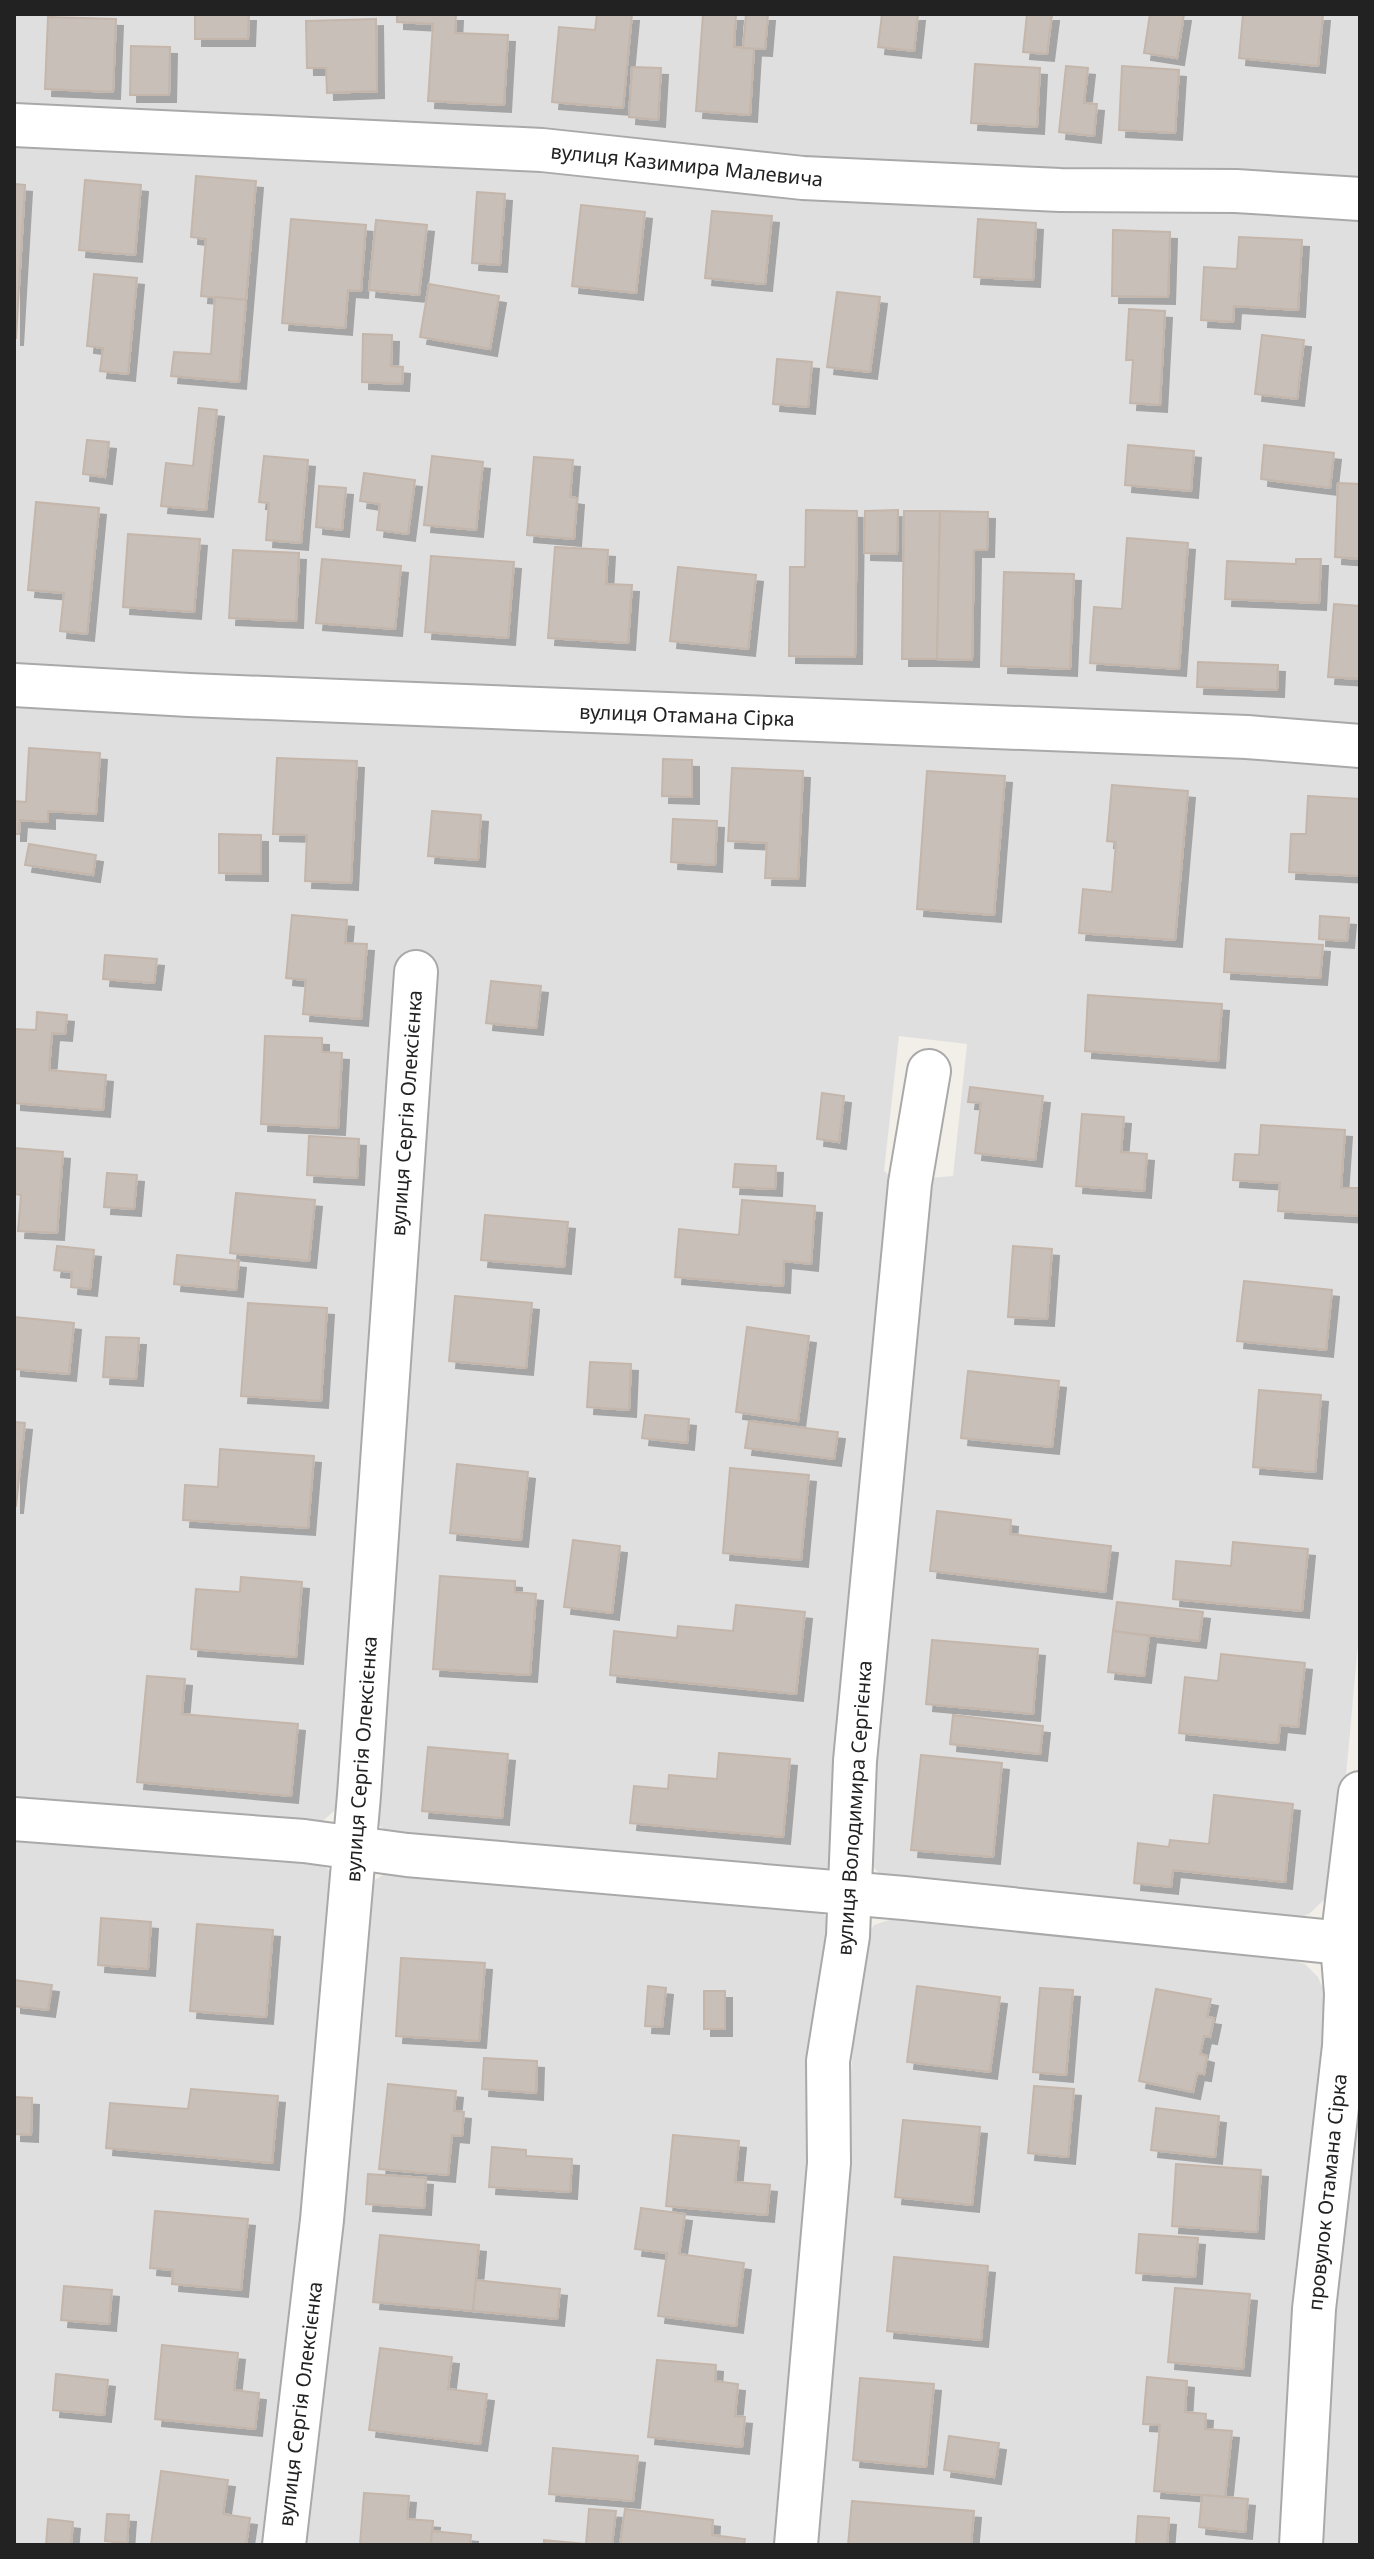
<svg xmlns="http://www.w3.org/2000/svg" width="1374" height="2559" viewBox="0 0 1374 2559" font-family="'Noto Sans',sans-serif">
  <defs>
    <filter id="shadow"><feDropShadow dx="7" dy="7" stdDeviation="0" flood-color="#0004"/></filter>
  </defs>
  <rect width="100%" height="100%" fill="#f2efe9"/>
  <g fill="#e0dfdf">
    <path d="M14 14H1360V180L1060 177 14 110Z"/>
    <path d="M14 139 1360 216V729L14 671Z"/>
    <path d="M14 699 1360 763V1622L1337 1874 1327 1897 1309 1914 1285 1922 886 1880 865 1859 931 1178 953 1176 967 1044 899 1036 884 1171 897 1181 834 1858 827 1868 816 1875 392 1837 380 1826 374 1812 340 1806 319 1824 14 1801Z"/>
    <path d="M14 1832 319 1861 332 1873 338 1890 270 2545H14Z"/>
    <path d="M389 1871 820 1911 826 1917 830 1936 807 2060 811 2137 776 2545H298L365 1893 375 1880Z"/>
    <path d="M907 1914 1283 1958 1305 1964 1318 1977 1324 1991 1322 2046 1282 2545H816L856 2008 867 1936 874 1925Z"/>
    <path d="M1360 2079V2545H1321L1329 2310Z"/>
  </g>
  <g fill="#c7bfb8" stroke="#c4b6ab" stroke-width="2" filter="url(#shadow)">
    <path d="M195 14H249L248 39H195Z"/>
    <path d="M397 14H456L455 33 508 35 504 105 428 101 433 24 397 22Z"/>
    <path d="M597 14H632L623 108 552 102 559 27 595 30Z"/>
    <path d="M703 14H736L734 47 754 48 750 115 696 111Z"/>
    <path d="M746 14H768L765 49 743 48Z"/>
    <path d="M882 14H918L914 51 878 47Z"/>
    <path d="M1027 14H1052L1047 54 1023 52Z"/>
    <path d="M1150 14H1184L1177 58 1144 53Z"/>
    <path d="M1243 14H1323L1318 66 1239 58Z"/>
    <path d="M48 17 116 19 113 92 45 89Z"/>
    <path d="M376 19 377 91 327 93 326 68H307L306 21Z"/>
    <path d="M131 46 170 47 169 95H130Z"/>
    <path d="M975 64 1040 68 1037 127 971 123Z"/>
    <path d="M1066 66 1088 68 1084 103 1097 104 1094 136 1059 132Z"/>
    <path d="M1122 66 1179 70 1175 133 1119 130Z"/>
    <path d="M632 67 661 68 658 120 629 117Z"/>
    <path d="M196 176 256 181 246 300 201 296 206 239 191 237Z"/>
    <path d="M85 180 141 185 135 255 79 250Z"/>
    <path d="M14 184 25 185 16 338H14Z"/>
    <path d="M477 192 505 194 500 265 472 263Z"/>
    <path d="M581 205 645 212 636 293 572 286Z"/>
    <path d="M712 211 772 216 765 284 705 278Z"/>
    <path d="M291 219 366 225 361 291 348 290 345 328 282 323Z"/>
    <path d="M978 219 1036 223 1033 280 974 277Z"/>
    <path d="M376 220 427 225 419 295 369 290Z"/>
    <path d="M1113 230 1170 232 1168 297 1112 296Z"/>
    <path d="M1239 237 1302 240 1298 310 1234 306 1233 322 1201 320 1204 267 1237 269Z"/>
    <path d="M94 274 137 278 128 374 100 371 103 348 87 346Z"/>
    <path d="M429 284 499 296 490 349 420 337Z"/>
    <path d="M837 292 880 297 870 372 827 367Z"/>
    <path d="M215 297 246 300 239 382 171 376 174 352 211 354Z"/>
    <path d="M1129 309 1165 311 1160 405 1130 403 1133 360H1126Z"/>
    <path d="M363 334 392 335 391 366 403 367 402 384 362 382Z"/>
    <path d="M1262 335 1304 340 1297 399 1255 394Z"/>
    <path d="M777 359 812 362 808 407 773 404Z"/>
    <path d="M199 408 217 410 206 510 161 506 166 463 193 466Z"/>
    <path d="M87 440 109 442 105 477 83 474Z"/>
    <path d="M1128 445 1194 451 1191 491 1125 485Z"/>
    <path d="M1264 445 1334 453 1330 488 1261 479Z"/>
    <path d="M264 456 308 460 301 543 266 540 269 503 259 502Z"/>
    <path d="M432 456 483 462 476 530 424 525Z"/>
    <path d="M534 457 573 460 570 497 577 498 574 539 527 535Z"/>
    <path d="M364 473 415 480 408 534 377 530 380 504 360 501Z"/>
    <path d="M1338 483 1360 484V559L1335 557Z"/>
    <path d="M319 486 346 488 342 530 316 527Z"/>
    <path d="M36 502 99 508 87 634 60 631 64 593 28 590Z"/>
    <path d="M806 510 857 511 855 657 789 656 790 567H805Z"/>
    <path d="M898 510 897 554 864 553 865 511Z"/>
    <path d="M904 511H940L937 659H902Z"/>
    <path d="M940 511 988 512 987 550H974L972 660 937 659Z"/>
    <path d="M128 534 200 539 194 612 123 607Z"/>
    <path d="M1127 538 1188 543 1179 669 1090 663 1094 607 1122 609Z"/>
    <path d="M555 547 608 550 606 584 632 585 628 643 548 638Z"/>
    <path d="M233 550 299 553 296 621 229 618Z"/>
    <path d="M431 556 514 562 508 638 425 632Z"/>
    <path d="M322 559 401 566 395 629 316 623Z"/>
    <path d="M1296 559H1321L1319 603 1225 599 1227 561 1296 564Z"/>
    <path d="M678 567 756 575 748 649 670 641Z"/>
    <path d="M1004 572 1074 574 1070 669 1001 666Z"/>
    <path d="M1334 604 1360 606V679L1328 677Z"/>
    <path d="M1198 662 1278 665 1277 690 1197 687Z"/>
    <path d="M29 748 100 753 96 814 48 811V822L20 820 19 834H14V801L26 802Z"/>
    <path d="M277 758 357 761 351 883 305 881 307 835 273 834Z"/>
    <path d="M663 759 692 760V797L662 796Z"/>
    <path d="M732 768 803 771 798 879 765 878 767 843 728 841Z"/>
    <path d="M927 771 1005 776 994 915 917 909Z"/>
    <path d="M1112 785 1188 791 1175 940 1079 933 1083 889 1112 892 1116 842 1107 841Z"/>
    <path d="M1308 796 1360 799V876L1289 872 1291 834H1306Z"/>
    <path d="M432 811 481 815 478 860 428 856Z"/>
    <path d="M673 819 717 821 715 865 671 862Z"/>
    <path d="M219 834 261 835V874L219 873Z"/>
    <path d="M29 844 96 855 93 875 25 865Z"/>
    <path d="M292 915 347 920 345 943 367 944 361 1019 303 1014 306 980 286 978Z"/>
    <path d="M1320 916 1349 918 1347 941 1319 939Z"/>
    <path d="M1226 939 1323 945 1320 978 1224 972Z"/>
    <path d="M105 955 157 959 154 983 103 979Z"/>
    <path d="M491 981 541 986 536 1028 486 1023Z"/>
    <path d="M1088 995 1222 1004 1218 1061 1085 1051Z"/>
    <path d="M37 1012 67 1015 65 1034 52 1033 49 1070 106 1075 103 1110 14 1103V1029L36 1030Z"/>
    <path d="M265 1036 322 1038V1052L342 1053 338 1128 261 1124Z"/>
    <path d="M970 1087 1043 1096 1035 1160 975 1153 981 1103 968 1102Z"/>
    <path d="M822 1093 844 1096 839 1142 817 1139Z"/>
    <path d="M1082 1114 1124 1117 1121 1152 1147 1154 1144 1191 1076 1186Z"/>
    <path d="M1261 1125 1345 1130 1341 1188H1360L1359 1216 1278 1211 1280 1183 1233 1180 1235 1154 1259 1155Z"/>
    <path d="M309 1136 359 1139 357 1178 307 1175Z"/>
    <path d="M14 1148 63 1152 57 1233 18 1231 21 1195 14 1194Z"/>
    <path d="M735 1164 776 1166 775 1189 733 1187Z"/>
    <path d="M107 1173 137 1175 134 1209 104 1207Z"/>
    <path d="M236 1193 315 1200 309 1261 230 1253Z"/>
    <path d="M742 1200 815 1206 811 1264 784 1261 783 1286 675 1277 679 1229 739 1235Z"/>
    <path d="M485 1215 568 1222 564 1267 481 1260Z"/>
    <path d="M57 1246 94 1250 90 1289 71 1287 72 1272 54 1270Z"/>
    <path d="M1013 1246 1052 1249 1047 1319 1008 1317Z"/>
    <path d="M177 1255 239 1261 236 1290 174 1284Z"/>
    <path d="M1244 1281 1332 1290 1326 1350 1237 1341Z"/>
    <path d="M455 1296 532 1303 526 1368 449 1361Z"/>
    <path d="M248 1303 327 1308 321 1401 241 1396Z"/>
    <path d="M14 1317 74 1323 69 1374 14 1369Z"/>
    <path d="M747 1327 809 1336 798 1421 736 1412Z"/>
    <path d="M106 1337 139 1338 136 1379 103 1377Z"/>
    <path d="M590 1362 631 1364 629 1410 587 1407Z"/>
    <path d="M968 1371 1059 1381 1052 1447 961 1438Z"/>
    <path d="M1259 1390 1321 1395 1315 1472 1253 1467Z"/>
    <path d="M645 1415 689 1419 687 1443 642 1438Z"/>
    <path d="M749 1421 838 1432 834 1459 745 1448Z"/>
    <path d="M14 1422 25 1423 16 1506H14Z"/>
    <path d="M220 1449 314 1456 308 1528 183 1520 185 1485 218 1487Z"/>
    <path d="M457 1464 528 1472 521 1540 450 1533Z"/>
    <path d="M730 1468 809 1475 801 1560 723 1553Z"/>
    <path d="M937 1511 1011 1520 1010 1534 1111 1546 1105 1592 930 1571Z"/>
    <path d="M573 1540 620 1546 612 1613 564 1607Z"/>
    <path d="M1233 1542 1308 1549 1302 1611 1173 1599 1176 1561 1231 1566Z"/>
    <path d="M440 1576 515 1581V1592L536 1594 530 1675 433 1669Z"/>
    <path d="M241 1577 302 1582 296 1657 191 1649 196 1589 240 1592Z"/>
    <path d="M1117 1602 1203 1612 1199 1641 1113 1631Z"/>
    <path d="M736 1605 805 1612 796 1694 610 1675 614 1631 677 1638 678 1626 733 1631Z"/>
    <path d="M1113 1631 1149 1636 1144 1676 1108 1672Z"/>
    <path d="M932 1640 1038 1649 1033 1714 926 1704Z"/>
    <path d="M1221 1654 1305 1663 1298 1727 1280 1725 1278 1743 1179 1733 1185 1677 1218 1681Z"/>
    <path d="M147 1676 185 1679 182 1714 298 1724 291 1796 137 1782Z"/>
    <path d="M953 1715 1043 1726 1040 1754 950 1744Z"/>
    <path d="M428 1747 508 1754 502 1818 422 1811Z"/>
    <path d="M719 1753 790 1759 783 1837 630 1823 634 1786 668 1789 669 1775 717 1779Z"/>
    <path d="M921 1755 1002 1763 993 1857 911 1850Z"/>
    <path d="M1214 1795 1293 1804 1285 1882 1173 1870 1171 1887 1134 1883 1138 1843 1169 1847 1170 1840 1209 1844Z"/>
    <path d="M101 1918 151 1922 148 1969 98 1965Z"/>
    <path d="M197 1924 273 1930 266 2017 190 2011Z"/>
    <path d="M401 1958 485 1963 479 2041 396 2036Z"/>
    <path d="M14 1980 52 1985 48 2010 14 2006Z"/>
    <path d="M648 1986 666 1988 662 2027 645 2026Z"/>
    <path d="M917 1986 1000 1997 990 2072 907 2062Z"/>
    <path d="M1040 1988 1073 1990 1066 2075 1033 2072Z"/>
    <path d="M1156 1989 1211 1999 1207 2017 1214 2018 1210 2037 1204 2036 1200 2054 1207 2056 1204 2074 1197 2073 1193 2092 1139 2081Z"/>
    <rect x="704" y="1991" width="21" height="38"/>
    <path d="M484 2058 537 2061 536 2093 482 2089Z"/>
    <path d="M388 2084 456 2091 454 2111 464 2112 462 2136 452 2135 448 2175 379 2169Z"/>
    <path d="M1034 2086 1074 2089 1068 2157 1028 2153Z"/>
    <path d="M191 2089 278 2096 272 2163 106 2148 110 2103 188 2109Z"/>
    <path d="M14 2097 32 2098 31 2135 14 2134Z"/>
    <path d="M1156 2108 1219 2116 1215 2157 1151 2150Z"/>
    <path d="M903 2120 980 2127 972 2205 895 2197Z"/>
    <path d="M673 2135 739 2141 735 2182 770 2185 767 2215 666 2206Z"/>
    <path d="M492 2147 526 2150V2156L572 2159 570 2192 489 2187Z"/>
    <path d="M1176 2164 1261 2170 1257 2232 1172 2226Z"/>
    <path d="M368 2174 426 2178 424 2208 366 2204Z"/>
    <path d="M641 2208 685 2214 679 2254 744 2263 736 2326 658 2316 667 2253 635 2249Z"/>
    <path d="M155 2211 248 2219 241 2290 172 2284 173 2270 150 2268Z"/>
    <path d="M1139 2234 1198 2238 1195 2277 1136 2273Z"/>
    <path d="M380 2235 479 2245 473 2311 373 2302Z"/>
    <path d="M894 2257 988 2266 981 2340 887 2331Z"/>
    <path d="M476 2280 560 2289 557 2319 473 2311Z"/>
    <path d="M64 2286 112 2290 109 2324 61 2320Z"/>
    <path d="M1175 2288 1250 2294 1243 2369 1168 2362Z"/>
    <path d="M162 2345 238 2353 234 2390 259 2393 255 2429 155 2419Z"/>
    <path d="M380 2348 452 2357 448 2389 487 2394 480 2444 369 2430Z"/>
    <path d="M657 2360 716 2365 715 2381 738 2384 735 2416 745 2417 742 2447 648 2437Z"/>
    <path d="M56 2374 108 2380 104 2415 53 2410Z"/>
    <path d="M1147 2377 1187 2381 1185 2412 1206 2414 1205 2429 1232 2431 1225 2497 1154 2491 1160 2425 1143 2424Z"/>
    <path d="M860 2378 934 2384 926 2467 853 2460Z"/>
    <path d="M949 2436 999 2443 994 2477 944 2470Z"/>
    <path d="M553 2448 638 2456 633 2501 549 2494Z"/>
    <path d="M161 2471 228 2480 223 2514 250 2518 246 2545H151Z"/>
    <path d="M364 2493 409 2496 407 2519 433 2521 431 2545H360Z"/>
    <path d="M1202 2495 1248 2499 1245 2532 1199 2527Z"/>
    <path d="M852 2501 974 2511 971 2545H848Z"/>
    <path d="M589 2509 616 2511 612 2545H544V2540L586 2544Z"/>
    <path d="M625 2509 713 2520 712 2535 745 2539 744 2545H620Z"/>
    <path d="M107 2514 129 2515 127 2543 105 2541Z"/>
    <path d="M1138 2516 1169 2518 1167 2545H1136Z"/>
    <path d="M48 2519 73 2522 71 2545H46Z"/>
    <path d="M432 2531 471 2535 470 2545H431Z"/>
  </g>
  <g fill="none" stroke-linecap="round" stroke-linejoin="round">
    <g stroke="#a9a9a9" stroke-width="46">
      <g id="street">
        <path d="M14 125 542 150 803 178 1060 190 1236 191 1360 199"/>
        <path d="M14 685 189 695 1247 737 1360 746"/>
        <path d="M14 1819 304 1841 407 1855 904 1898 1342 1943"/>
        <path d="M284 2545 322 2220 359 1795 416 972"/>
        <path d="M796 2545 829 2163 828 2061 848 1936 855 1761 910 1183 929 1071"/>
        <path d="M1301 2545 1314 2309 1344 2046 1346 1994 1342 1943 1360 1793"/>
      </g>
    </g>
    <use href="#street" stroke="#fff" stroke-width="42"/>
  </g>
  <g text-anchor="middle" dominant-baseline="central" stroke-width="8" stroke-linejoin="round" paint-order="stroke">
    <g font-size="20" fill="#222" stroke="#fff">
      <text transform="translate(687 165) rotate(6)">вулиця Казимира Малевича</text>
      <text transform="translate(687 715) rotate(2)">вулиця Отамана Сірка</text>
      <text transform="translate(406 1113) rotate(-86)">вулиця Сергія Олексієнка</text>
      <text transform="translate(361 1759) rotate(-86)">вулиця Сергія Олексієнка</text>
      <text transform="translate(854 1808) rotate(-86)">вулиця Володимира Сергієнка</text>
      <text transform="translate(1327 2192) rotate(-84)">провулок Отамана Сірка</text>
      <text transform="translate(300 2404) rotate(-83)">вулиця Сергія Олексієнка</text>
    </g>
  </g>
  <rect width="1374" height="2559" fill="none" stroke="#222222" stroke-width="32"/>
</svg>
